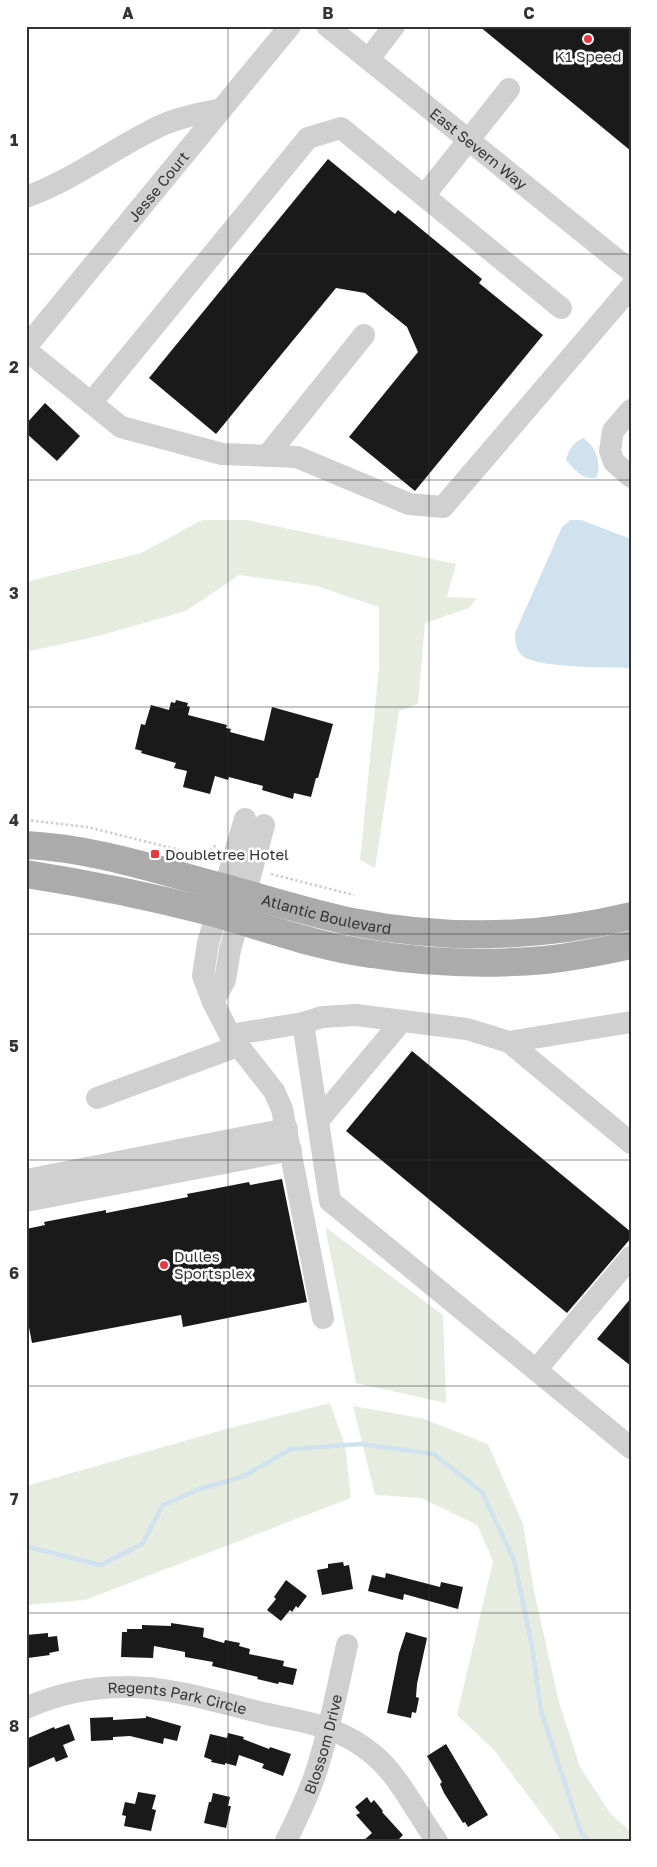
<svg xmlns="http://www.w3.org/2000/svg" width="657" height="1867" viewBox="0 0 657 1867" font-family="'Golos Text',sans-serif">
  <rect width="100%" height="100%" fill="#fff"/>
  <g fill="#e6ecdf">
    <path d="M202 520H247L456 564 447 597 477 598 469 608 425 623 418 704 399 711 375 868 360 860 379 668V607L317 586 239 575 186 611 98 636 26 652V582L141 553Z"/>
    <path d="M325 1227 443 1315 446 1403 356 1383Z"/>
    <path d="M330 1403 345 1445 351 1498 85 1600 26 1605V1486L230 1428Z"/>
    <path d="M353 1406 421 1418 488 1444 523 1524 534 1591 559 1702 580 1767 610 1813 631 1832V1841H562L494 1750 457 1715 493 1561 477 1525 421 1498 375 1495Z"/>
  </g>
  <g fill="#cfe2ee">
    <path d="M583 438C595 444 603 466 596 478 582 480 575 470 566 460 569 449 573 443 583 438Z"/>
    <path d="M570 520H581L631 539V668C608 667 540 668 524 657 516 652 515 641 515 633L562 527Z"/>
  </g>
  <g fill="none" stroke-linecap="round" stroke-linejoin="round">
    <path stroke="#cfe2ee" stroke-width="4.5" d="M26 1549 28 1547 101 1565 142 1544 163 1505 200 1489 244 1476 291 1449 361 1444 434 1454 482 1492 514 1560 532 1646 541 1711 581 1832 588 1841"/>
  </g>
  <g fill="#1a1a1a">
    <path d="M479 26H631V151Z"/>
    <path d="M328 159 395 214 398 210 482 279 479 283 543 335 415 491 349 437 418 352 407 327 365 293 336 288 216 434 149 378Z"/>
    <path d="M45 403 80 436 57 461 26 433V424Z"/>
    <path d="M176 700 188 703 187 706 190 707 188 715 227 725 226 728 231 729 230 732 264 741 272 707 333 724 318 778H316L311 797 294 793 293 799 262 790 263 786 229 777 228 780 215 776 210 794 183 787 187 771 174 768 176 763 141 753 142 751 135 749 141 724 145 725 151 705 169 710 171 702 175 703Z"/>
    <path d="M412 1051 631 1232V1238L567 1313 346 1131Z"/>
    <path d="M282 1179 307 1302 183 1327 181 1315 32 1343 26 1312V1229L45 1225 44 1222 106 1210V1213L188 1197 187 1194 249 1182 250 1185Z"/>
    <path d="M631 1298V1366L597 1339Z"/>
    <path d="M343 1562 344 1566 349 1565 353 1589 322 1595 317 1570 328 1568V1564Z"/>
    <path d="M386 1573 440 1587 441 1582 463 1587 458 1609 404 1594 403 1600 368 1591 372 1575 385 1578Z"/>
    <path d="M286 1580 307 1596 298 1608 296 1606 292 1612 290 1610 281 1621 267 1610 276 1599 274 1597Z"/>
    <path d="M171 1623 204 1628 203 1637 224 1643 225 1640 240 1643 239 1646 250 1649 249 1654 284 1661 283 1666 297 1669 293 1685 279 1682 278 1684 257 1679 258 1677 212 1666 213 1662 185 1657V1652L154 1646 153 1658 121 1657 122 1632H127V1629H142V1625L171 1626Z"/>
    <path d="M406 1632 427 1638 417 1684 416 1697 419 1698 416 1713 412 1712 411 1718 387 1713 399 1653Z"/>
    <path d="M48 1633V1637L57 1636 59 1651 49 1653 50 1655 28 1658 26 1635Z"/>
    <path d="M146 1716 181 1726 177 1741 164 1738 163 1744 130 1736 113 1737V1740L91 1741 90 1718 113 1717V1720L146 1718Z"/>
    <path d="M69 1724 75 1740 63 1745 68 1757 56 1762 54 1757 26 1769V1739L54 1727 55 1729Z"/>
    <path d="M228 1733 244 1737 243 1739 269 1749 270 1747 291 1754 283 1776 262 1768 264 1764 239 1755 236 1766 225 1763V1765L211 1762 212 1760 204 1757 210 1734 227 1738Z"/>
    <path d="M446 1744 488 1815 468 1827 465 1822 463 1823 444 1793 440 1784 442 1782 427 1756Z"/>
    <path d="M138 1792 156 1795 152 1809 156 1810 151 1831 124 1826 126 1816 122 1815 125 1802 135 1804Z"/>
    <path d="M213 1793 230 1797 228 1806H231L226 1828 204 1823 209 1802H211Z"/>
    <path d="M367 1797 371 1803 374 1800 383 1811 382 1812 403 1835 397 1841H363L372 1833 356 1815 360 1813 355 1807Z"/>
  </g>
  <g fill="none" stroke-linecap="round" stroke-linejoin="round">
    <g stroke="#cdcdcd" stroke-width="2.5" stroke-dasharray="2.5 2.5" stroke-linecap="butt">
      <path d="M26 820 87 827 204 856 216 845"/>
      <path d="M271 874 354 895"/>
    </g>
    <g stroke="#d0d0d0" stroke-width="22">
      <path id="s1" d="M327 26 631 271"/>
      <path d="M369 59 394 26"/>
      <path d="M424 196 509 89"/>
      <path d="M26 197C71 181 110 151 152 130 174 118 198 114 222 109"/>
      <path id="s2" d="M26 347 290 26"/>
      <path d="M26 350 121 427 222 454 297 457 409 504 443 507 631 287"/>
      <path d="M91 403 308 138 341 128 561 308"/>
      <path d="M631 410 613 431 610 451 614 462 631 477"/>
      <path d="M267 456 364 335"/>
      <path d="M245 819 208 943 203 976 213 1002 230 1035 274 1091 282 1109 323 1318"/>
      <path d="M213 1002 225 980 230 950 264 825"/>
      <path d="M230 1035 303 1023"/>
      <path d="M509 1042 631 1022"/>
      <path d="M97 1098 238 1046"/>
      <path d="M318 1121 401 1022"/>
      <path d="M631 1143 509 1042 467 1029 356 1015 322 1017 303 1023 330 1201 631 1448"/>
      <path d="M26 1180 287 1129"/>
      <path d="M26 1201 291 1150"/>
      <path d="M536 1370 631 1257"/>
      <path id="s3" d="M26 1708C57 1694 91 1687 125 1687 166 1686 222 1703 263 1713 284 1718 308 1721 329 1729 345 1735 361 1744 374 1755 401 1778 416 1813 437 1841"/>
      <path id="s4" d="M286 1841C298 1817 309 1794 317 1769 330 1728 338 1686 347 1645"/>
    </g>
    <g stroke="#ababab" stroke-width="28">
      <path id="s5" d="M26 845C91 848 155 869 218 886 263 898 308 913 353 922 445 940 540 938 631 916"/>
      <path d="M26 874C90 884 153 897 215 913 267 928 318 947 372 954 429 963 488 965 545 960 574 957 603 951 631 945"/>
    </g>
  </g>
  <path fill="none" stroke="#333" stroke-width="1" stroke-opacity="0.55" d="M228 26V1841M429 26V1841M26 254H631M26 480H631M26 707H631M26 934H631M26 1160H631M26 1386H631M26 1613H631"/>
  <g fill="#e63946" stroke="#fff" stroke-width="2">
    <circle cx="588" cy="39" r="5"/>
    <rect x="150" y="849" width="10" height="10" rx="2.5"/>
    <circle cx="164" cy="1265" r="5"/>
  </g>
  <g text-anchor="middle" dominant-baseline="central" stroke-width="5" stroke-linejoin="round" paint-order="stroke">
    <g font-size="15" fill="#333" stroke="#fff" text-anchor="start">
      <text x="588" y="56" text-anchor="middle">K1 Speed</text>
      <text x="165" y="854">Doubletree Hotel</text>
      <text x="174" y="1256">Dulles<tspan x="174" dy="17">Sportsplex</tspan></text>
    </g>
    <g font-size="15" fill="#333" stroke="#fff">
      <text stroke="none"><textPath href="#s1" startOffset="195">East Severn Way</textPath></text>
      <text stroke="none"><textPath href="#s2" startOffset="208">Jesse Court</textPath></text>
      <text stroke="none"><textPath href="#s5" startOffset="309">Atlantic Boulevard</textPath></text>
      <text stroke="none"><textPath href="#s3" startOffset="155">Regents Park Circle</textPath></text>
      <text stroke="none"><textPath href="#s4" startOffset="104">Blossom Drive</textPath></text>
    </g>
  </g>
  <rect width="657" height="1867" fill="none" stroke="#ffffff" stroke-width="55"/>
  <rect x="28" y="28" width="602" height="1812" fill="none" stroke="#333" stroke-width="2"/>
  <g font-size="16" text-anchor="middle" font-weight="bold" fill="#333">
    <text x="128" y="19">A</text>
    <text x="328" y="19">B</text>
    <text x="529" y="19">C</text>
    <text x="14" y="146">1</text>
    <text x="14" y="373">2</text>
    <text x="14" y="599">3</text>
    <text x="14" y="826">4</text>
    <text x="14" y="1052">5</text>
    <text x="14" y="1279">6</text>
    <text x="14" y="1505">7</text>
    <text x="14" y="1732">8</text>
  </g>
</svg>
